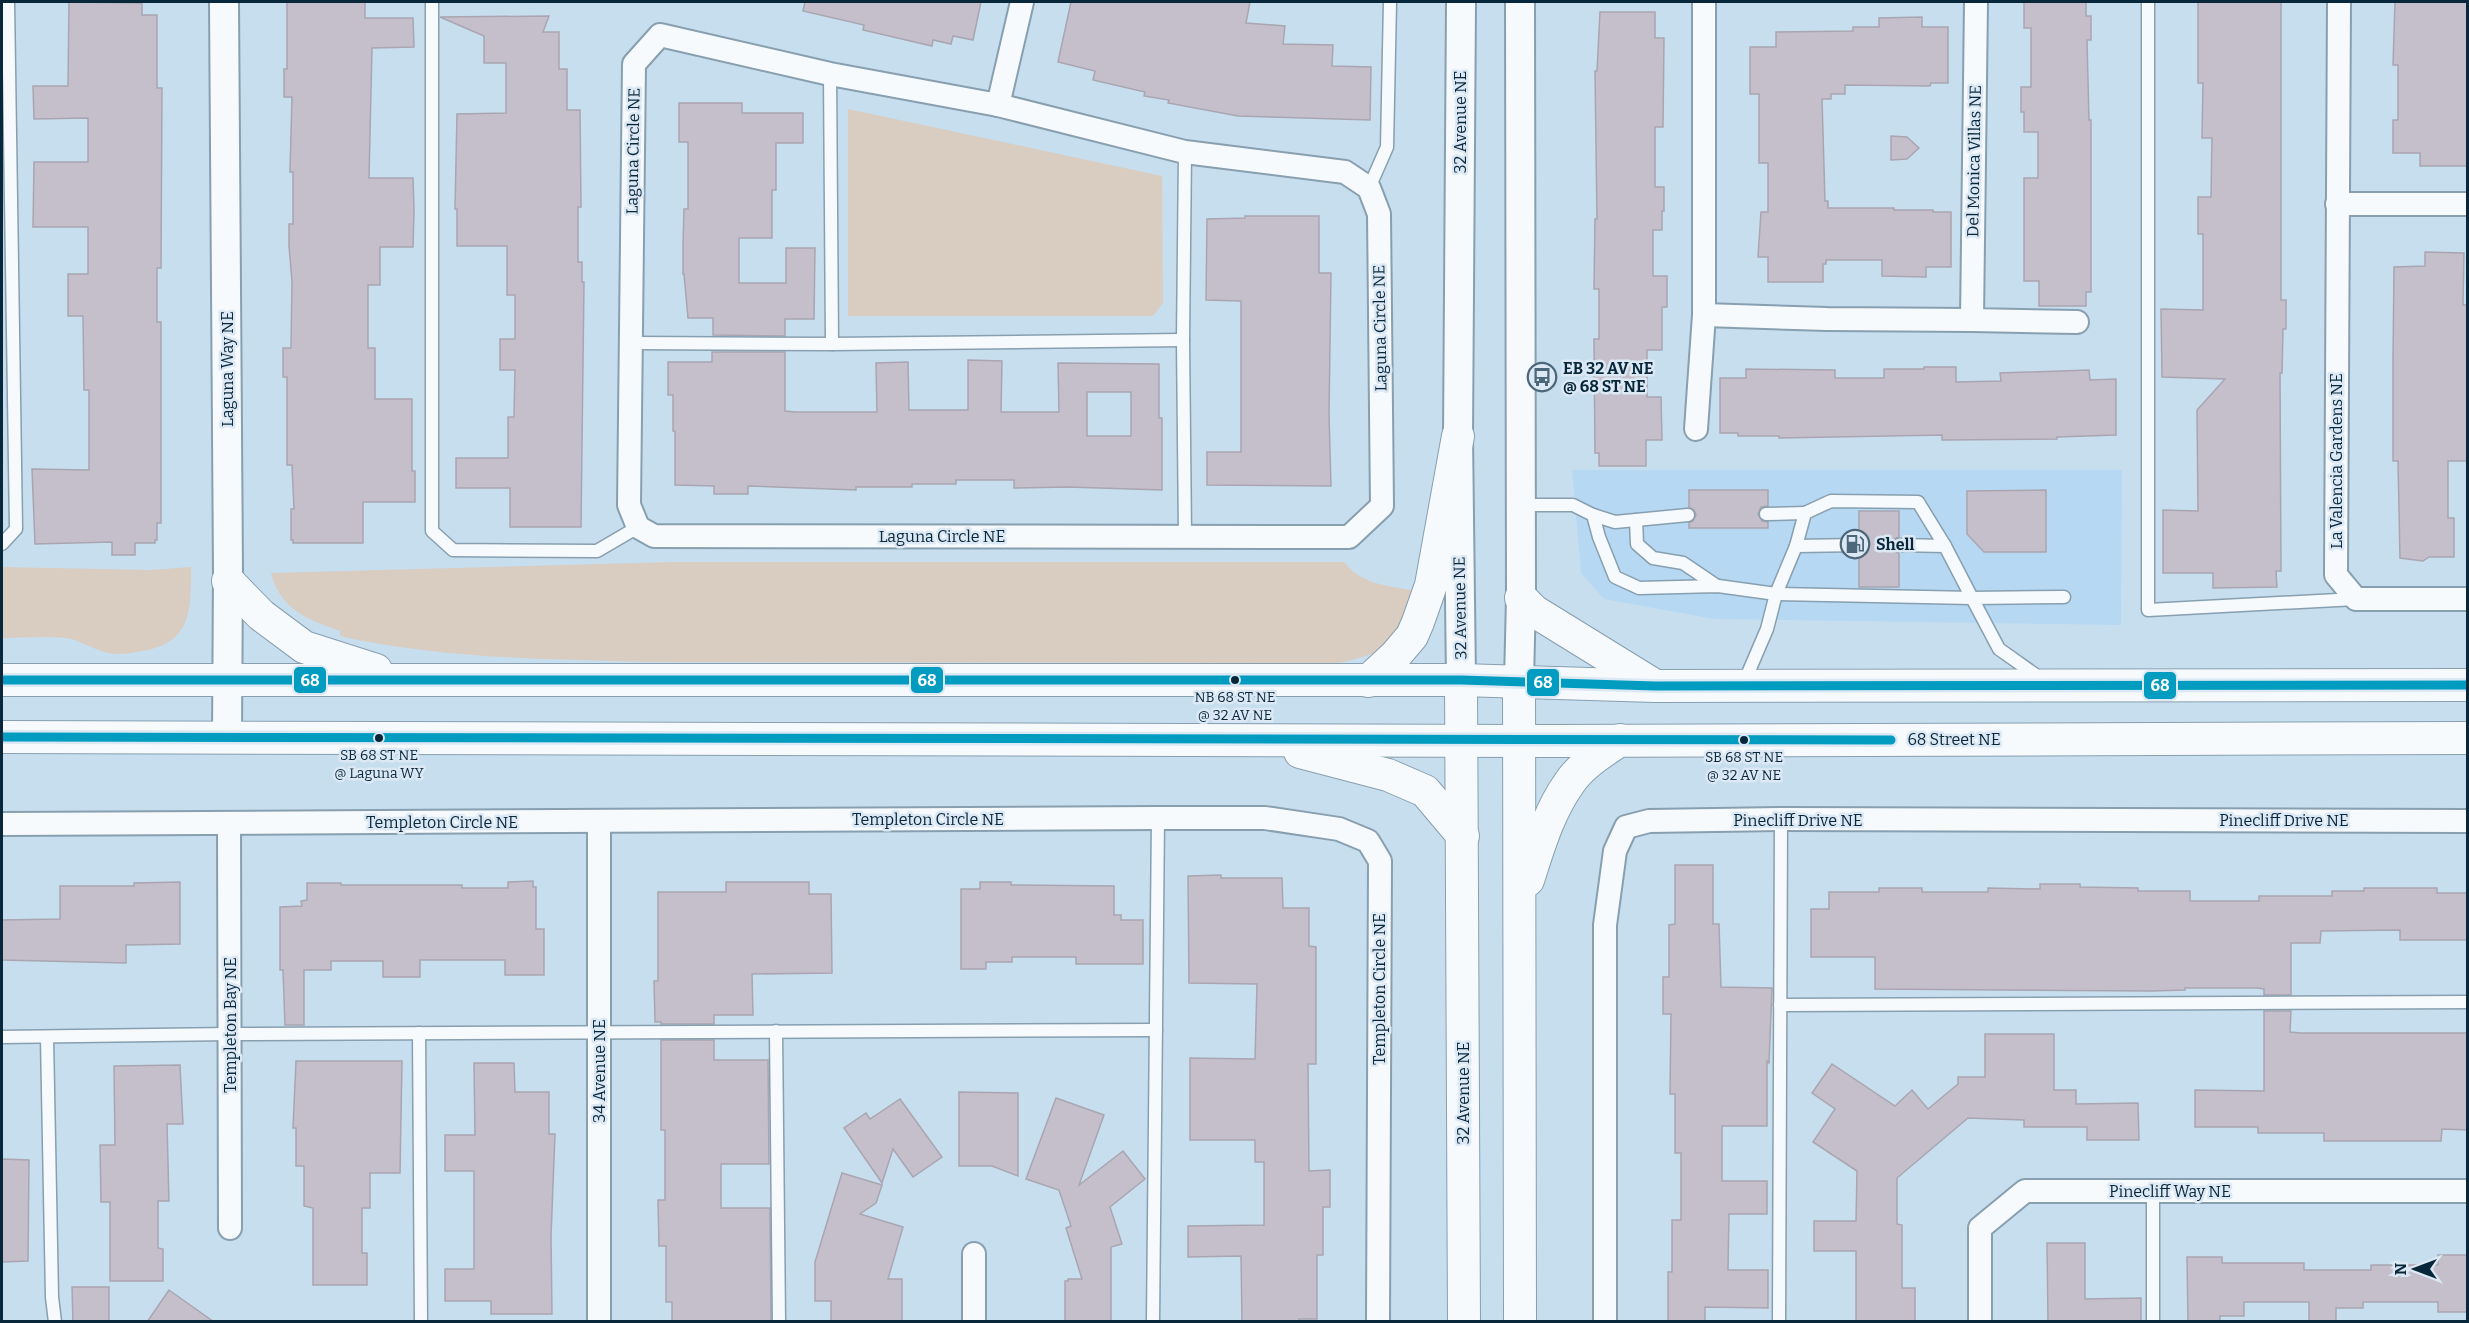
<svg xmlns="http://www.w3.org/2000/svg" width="2469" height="1323" viewBox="0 0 2469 1323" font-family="Bitter,serif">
  <rect width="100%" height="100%" fill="#c7deef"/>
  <path fill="#b6d8f3" d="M1572 470H2122L2121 625 1714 619 1604 599 1581 573Z"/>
  <g fill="#d9ccc1">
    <path d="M848 109 1162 176 1163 303 1153 316H848Z"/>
    <path d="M673 562H1344C1362 585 1387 585 1414 591 1395 644 1396 650 1339 663L649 662C547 659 441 659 340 636V631C308 620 280 609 271 573Z"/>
    <path d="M2 567 150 570 191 567C191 610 192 643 142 651 131 653 117 656 105 652 92 649 80 640 66 638 45 636 23 638 2 638Z"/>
  </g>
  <g fill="#c4bfcb" stroke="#a9a5b1" stroke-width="1.5" fill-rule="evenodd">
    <path d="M69 2 142 3V15H157V88H162L161 268H157V322H161V523H157V540H155V543H135V555H112V542L35 544 32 469 89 470V390H84L83 316H68V274H88V227H33L34 162H88V118L34 119 33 86H68Z"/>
    <path d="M287 2H365V18H413L414 47 372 48 369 178H413L414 210 413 247H380V285H368V348H375V399H412V471H415V502H363V543H293V540H291V509H294L292 465H287V377H283V348H291L292 281 289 246V224H293V172H290L292 97H284V69H287Z"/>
    <path d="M805 2H981L973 40 953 36 951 44 933 40 932 46 863 30 864 25 803 11Z"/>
    <path d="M1071 2H1250L1246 23 1285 26 1283 44 1333 45 1332 66 1371 67 1370 120 1238 116 1168 103 1169 100 1144 96 1145 92 1093 80 1095 71 1058 62Z"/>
    <path d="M2024 2H2086V16H2091V40H2087L2089 120H2091V292H2086V306H2039V281H2024V178H2038V132H2024V112H2021V87H2031V28H2024Z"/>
    <path d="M2198 2H2281V300H2286V329H2283L2282 373H2280L2281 571H2276L2277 587 2213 588V573H2163V510L2198 511 2197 410 2225 379 2162 377 2161 309 2203 310V234H2198V197H2211L2212 138H2202L2203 83H2198Z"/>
    <path d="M2395 2H2468V166H2420V153H2393V120H2398V65H2393Z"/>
    <path d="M1600 12H1655V38H1664L1663 127H1655V187H1664V211H1662V230H1653V276H1667V307H1662V350H1647V397H1661L1662 440H1646V466H1599V453H1595L1594 339H1599V289H1594L1595 219H1597L1595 71H1597Z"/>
    <path d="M549 16 543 32H559V69H567V110H580L581 207H578V262H582V282H584L581 527H510V488H456V458H508V417H514L515 370H500V339H515V295H507V246H457V209H455L457 114 506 113V63H484V36L440 17Z"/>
    <path d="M1922 17V27H1948V83H1931L1930 86 1845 85V94H1831V99H1822L1825 201H1828V208H1894V210H1933V212H1951V267H1926V277L1882 276V260H1826V264H1823V282H1768V257H1758L1761 212H1768V163H1759V94H1750V47H1776V32L1853 31V27H1879V18Z"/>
    <path d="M679 103H742V113H803V143H776V190H772V238H739V283H786V248H815L814 319H785V336L713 335V318H688L684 274H683V244L684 209H688V142H679Z"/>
    <path d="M1891 136 1907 137 1919 148 1907 159 1891 160Z"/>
    <path d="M1245 216H1319V273H1331L1329 414 1331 486 1207 485V452H1241V301L1206 300 1207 219 1245 218Z"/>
    <path d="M2425 252 2464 253 2463 305H2468V461H2448V518H2454V557H2429L2423 561 2400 558 2398 461H2393V359L2394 267 2425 266Z"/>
    <path d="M712 352H785V411L795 412H877L876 363 908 362 909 410H968V360L1002 361 1001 412H1059L1058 363 1159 364V418H1162V490L1068 487 1014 488V480H956V484H912V487H856V490L748 486V494H714V486L675 485V431H673V395H668V362H712ZM1087 392H1131V436H1087Z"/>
    <path d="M1924 367H1956V382L2001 381 2000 373 2089 370 2090 380 2116 379V435L2057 437V439L1942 440V435L1779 438V436H1738V433H1720V378H1746V369L1835 370V378H1884V369H1924Z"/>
    <path d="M1689 490H1768V506L1761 507 1758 514 1762 521 1768 522V528H1689V523L1693 521 1696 515 1694 510 1689 507Z"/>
    <path d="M2046 490V552H1984L1967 534V491Z"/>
    <path d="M1859 511H1899V537L1892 540 1891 545 1894 552 1899 553V587H1859V553L1864 552 1867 545 1866 540 1859 537Z"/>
    <path d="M1675 865H1713V924H1719L1721 987 1772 988 1769 1063 1767 1061V1126H1722V1181H1767V1214H1729L1728 1270H1768V1308L1705 1307V1322H1668V1272H1672V1220H1681V1153H1675V1094H1670L1671 1014H1663V977H1669V925L1675 924Z"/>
    <path d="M1221 875V878H1282L1283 908H1309V946L1316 947V1064H1308L1309 1171 1330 1170V1207H1323V1255H1317V1319H1299V1322H1242L1241 1256 1188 1257V1226L1264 1225V1162H1255V1140H1190V1058L1255 1059 1257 984 1189 983 1188 876Z"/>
    <path d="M533 881V887H536V929H544V975H505V960H420V977H383V961H331V970H304V1025H285L283 970H280V907L302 906 301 901 307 900V883H341V885H462V888H508V882Z"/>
    <path d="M180 882V944L126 945V963L2 960V920L60 919V886H134V883Z"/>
    <path d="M726 882H809V894H831L832 973 752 974 753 1015H714V1024H661V1022H655L654 981H658V892H726Z"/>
    <path d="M980 882H1011V885L1114 886V915H1121V920H1143V964H1076V957H1012V962H986V969H961V889H980Z"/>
    <path d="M2040 884H2080V887L2138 888V891H2190V901H2259V896H2332V891H2364V888H2437V893H2468V940H2400V930L2321 931 2320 943H2291V995H2264V989L2258 988H2185V990L2152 991 1875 989V957H1811V909H1829V892H1879V888H1922V892H1988V888L2040 889Z"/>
    <path d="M2264 1011H2291L2290 1032 2301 1033H2468V1130L2442 1129 2441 1141H2324V1133H2258V1127H2195V1090L2264 1091Z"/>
    <path d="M1985 1034H2054V1090H2076V1104L2138 1103 2139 1140H2087V1127H2024V1120L1968 1118 1897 1178V1224L1902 1225V1288H1915V1321L1856 1322V1251H1814V1221H1856L1857 1171 1813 1142 1835 1109 1812 1093 1832 1064 1895 1106 1912 1090 1928 1109 1958 1084V1077H1985Z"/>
    <path d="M661 1040H714V1060H768L769 1164H721V1208H770L771 1322H672V1302H666V1246H659L658 1200H665V1130H661Z"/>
    <path d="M296 1061H402L400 1173H370V1208H362V1253H367V1285H313V1208L304 1206V1166H296V1128H293Z"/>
    <path d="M474 1063H514L515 1092H549V1134H555L551 1236 552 1314H491V1301H445V1269H474V1171H445V1135H475Z"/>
    <path d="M180 1065 183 1124H167L169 1201H158V1248L163 1249V1281H110V1202H101L100 1145H115L114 1066Z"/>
    <path d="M959 1092 1018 1093V1176L992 1166H959Z"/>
    <path d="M1056 1098 1104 1115 1079 1185 1123 1151 1145 1179 1110 1207 1122 1244 1111 1247V1322H1065V1281H1068V1279H1082L1066 1228 1071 1226 1059 1190 1026 1179Z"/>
    <path d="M900 1099 942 1157 913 1177 893 1149 882 1183 844 1128 866 1113 870 1119Z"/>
    <path d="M2 1159 29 1160 28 1261 2 1262Z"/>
    <path d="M842 1173 882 1185 876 1203 860 1214 903 1227 888 1279H902V1322H831V1301H815V1262Z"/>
    <path d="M2047 1243H2085V1299L2141 1298V1322H2048Z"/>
    <path d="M2438 1255H2468V1312H2438V1302H2363V1308H2336V1322H2309V1302H2244V1316H2220V1322H2188L2187 1257H2222V1263H2304V1270H2371V1265H2438Z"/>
    <path d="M72 1287H109V1322H73Z"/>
    <path d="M169 1290 214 1322H147Z"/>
  </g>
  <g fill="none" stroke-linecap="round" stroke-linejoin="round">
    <g stroke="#879faf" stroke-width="15">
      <g id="service">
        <path d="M432 2V531L453 550 597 551 638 527"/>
        <path d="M2148 2V610L2356 599"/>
        <path d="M830 74 832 344"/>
        <path d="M1185 152 1183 340 1185 536"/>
        <path d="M1369 188 1387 147 1390 2"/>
        <path d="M631 343 832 344 1183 340"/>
        <path d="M1521 505H1573L1593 515 1599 537 1615 577 1639 588 1718 586 1776 594 1972 598 1945 546 1899 545"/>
        <path d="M1766 514 1805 513"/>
        <path d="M1593 515 1615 522 1688 515"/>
        <path d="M1636 520 1637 544 1653 558 1683 563 1717 586"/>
        <path d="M2 544 16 529 8 2"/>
        <path d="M1796 546 1805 513 1831 501 1918 502 1945 546"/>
        <path d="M2040 678 1999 649 1972 598 2064 597"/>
        <path d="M1743 685 1767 629 1776 594 1796 546 1859 545"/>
        <path d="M1780 1005 2468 1002"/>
        <path d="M776 1031 779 1322"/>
        <path d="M419 1033 421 1322"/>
        <path d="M2 1037 230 1034 1156 1030"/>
        <path d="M47 1038 52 1297 55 1322"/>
        <path d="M2153 1191V1322"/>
        <path d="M1153 1322 1158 818"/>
        <path d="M1779 1322 1781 819"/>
      </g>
    </g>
    <g stroke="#879faf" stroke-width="26">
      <g id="minor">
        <path d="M1976 2 1972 320 2077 322"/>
        <path d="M2339 2 2336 575 2356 599H2468"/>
        <path d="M660 35 830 74 998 105 1185 152 1345 172 1369 188 1379 214 1382 506 1349 537 654 536 638 527 629 505 634 64Z"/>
        <path d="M998 105 1022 2"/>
        <path d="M2337 204H2468"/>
        <path d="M1704 315 1827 319 1972 320"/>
        <path d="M1696 429 1704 315V2"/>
        <path d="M229 823 230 1228"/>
        <path d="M2 824 1158 818H1265L1339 829 1368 841 1380 861 1378 1322"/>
        <path d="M599 1322V821"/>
        <path d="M974 1322V1254"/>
        <path d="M1605 1322V925L1615 851 1626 827 1649 821 1781 819 2468 821"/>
        <path d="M1980 1322V1228L2025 1191H2468"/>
      </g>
    </g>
    <g stroke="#879faf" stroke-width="32">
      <g id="tertiary">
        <path d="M224 2 228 573 227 737"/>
        <path d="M1461 680 1458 436 1461 2"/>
        <path d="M1519 681 1521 598 1520 2"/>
      </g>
    </g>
    <g stroke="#879faf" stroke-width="34">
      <g id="secondary">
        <path d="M228 581 261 615 304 647 376 670"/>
        <path d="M1521 598 1534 611 1654 685"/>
        <path d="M2 680H1461L1655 686 2468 685"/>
        <path d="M1461 680 1464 1322"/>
        <path d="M1368 681 1395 656 1412 636 1418 622 1431 585 1458 436"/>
        <path d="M1519 681 1520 1322"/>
        <path d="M2 737 1554 741 2468 738"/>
        <path d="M1300 752 1388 775 1425 791 1463 836"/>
        <path d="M1528 880C1539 846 1549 811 1570 782 1582 764 1603 752 1620 740"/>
      </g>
    </g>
    <use href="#service" stroke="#f7fafd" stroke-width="12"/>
    <use href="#minor" stroke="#f7fafd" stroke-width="22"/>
    <use href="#tertiary" stroke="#f7fafd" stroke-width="28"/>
    <use href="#secondary" stroke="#f7fafd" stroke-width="32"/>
    <g stroke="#dce9f4" stroke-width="14">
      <g id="bus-1">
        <path d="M2 680H1461L1655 686 2468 685"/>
        <path d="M2 737 1891 740"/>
      </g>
    </g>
    <use href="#bus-1" stroke="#019cbf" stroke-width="9"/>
  </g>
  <defs>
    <g id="bus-ring" transform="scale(1.5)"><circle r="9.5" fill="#dce9f4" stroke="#4c677a" stroke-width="1.5"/><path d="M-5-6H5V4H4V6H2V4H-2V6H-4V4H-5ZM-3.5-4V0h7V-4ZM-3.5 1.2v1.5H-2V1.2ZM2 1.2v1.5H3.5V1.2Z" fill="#4c677a"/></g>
    <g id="fuel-ring" transform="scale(1.5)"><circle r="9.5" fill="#dce9f4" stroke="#4c677a" stroke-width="1.5"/><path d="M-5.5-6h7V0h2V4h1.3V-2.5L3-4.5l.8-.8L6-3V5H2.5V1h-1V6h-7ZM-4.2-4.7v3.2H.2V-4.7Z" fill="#4c677a"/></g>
  </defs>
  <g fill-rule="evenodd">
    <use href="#bus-ring" x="1542" y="377"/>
    <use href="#fuel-ring" x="1855" y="544"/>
  </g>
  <g fill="#09273b" stroke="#dce9f4" stroke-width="2">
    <circle cx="1235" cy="680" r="5"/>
    <circle cx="379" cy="738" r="5"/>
    <circle cx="1744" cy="740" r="5"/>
  </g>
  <g text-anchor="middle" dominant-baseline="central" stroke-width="5" stroke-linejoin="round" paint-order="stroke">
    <g font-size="14" fill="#09273b" stroke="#dce9f4">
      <text x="1235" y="697">NB 68 ST NE<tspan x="1235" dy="18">@ 32 AV NE</tspan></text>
      <text x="379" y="755">SB 68 ST NE<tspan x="379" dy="18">@ Laguna WY</tspan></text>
      <text x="1744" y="757">SB 68 ST NE<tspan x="1744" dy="18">@ 32 AV NE</tspan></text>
    </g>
    <g font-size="16" fill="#09273b" stroke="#dce9f4">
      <text transform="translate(1460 122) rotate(-90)">32 Avenue NE</text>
      <text transform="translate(633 151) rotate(-89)">Laguna Circle NE</text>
      <text transform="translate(1974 161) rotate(-89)">Del Monica Villas NE</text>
      <text transform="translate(1380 328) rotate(-91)">Laguna Circle NE</text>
      <text transform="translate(227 369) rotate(-90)">Laguna Way NE</text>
      <text transform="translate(2336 461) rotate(-90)">La Valencia Gardens NE</text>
      <text x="942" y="536">Laguna Circle NE</text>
      <text transform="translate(1460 608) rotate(-91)">32 Avenue NE</text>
      <text x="1954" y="739">68 Street NE</text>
      <text x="928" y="819">Templeton Circle NE</text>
      <text x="1798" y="820">Pinecliff Drive NE</text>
      <text x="2284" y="820">Pinecliff Drive NE</text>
      <text x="442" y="822">Templeton Circle NE</text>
      <text transform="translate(1379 989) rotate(-90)">Templeton Circle NE</text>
      <text transform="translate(230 1025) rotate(-90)">Templeton Bay NE</text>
      <text transform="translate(599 1071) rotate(-90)">34 Avenue NE</text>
      <text transform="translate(1463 1093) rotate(-90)">32 Avenue NE</text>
      <text x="2170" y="1191">Pinecliff Way NE</text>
    </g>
    <g font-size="16" font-weight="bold" fill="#09273b" stroke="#dce9f4" text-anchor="start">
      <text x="1563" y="368">EB 32 AV NE<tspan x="1563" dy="18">@ 68 ST NE</tspan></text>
      <text x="1876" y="544">Shell</text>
    </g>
  </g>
  <g stroke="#dce9f4" stroke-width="2">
    <rect x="293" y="666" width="34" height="28" rx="6" fill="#019cbf"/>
    <rect x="910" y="666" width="34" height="28" rx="6" fill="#019cbf"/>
    <rect x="1526" y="668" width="34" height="29" rx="6" fill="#019cbf"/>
    <rect x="2143" y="671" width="34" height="29" rx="6" fill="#019cbf"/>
  </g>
  <g font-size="16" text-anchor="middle" font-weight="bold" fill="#fff">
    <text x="310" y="686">68</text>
    <text x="927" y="686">68</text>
    <text x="1543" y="688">68</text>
    <text x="2160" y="691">68</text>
  </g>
  <rect width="2469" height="1323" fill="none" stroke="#09273b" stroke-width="6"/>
  <g transform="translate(2415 1269) rotate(270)" stroke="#dce9f4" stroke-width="4.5" paint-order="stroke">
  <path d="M0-4.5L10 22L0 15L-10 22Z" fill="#09273b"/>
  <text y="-9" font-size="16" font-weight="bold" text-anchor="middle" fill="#09273b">N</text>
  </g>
</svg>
